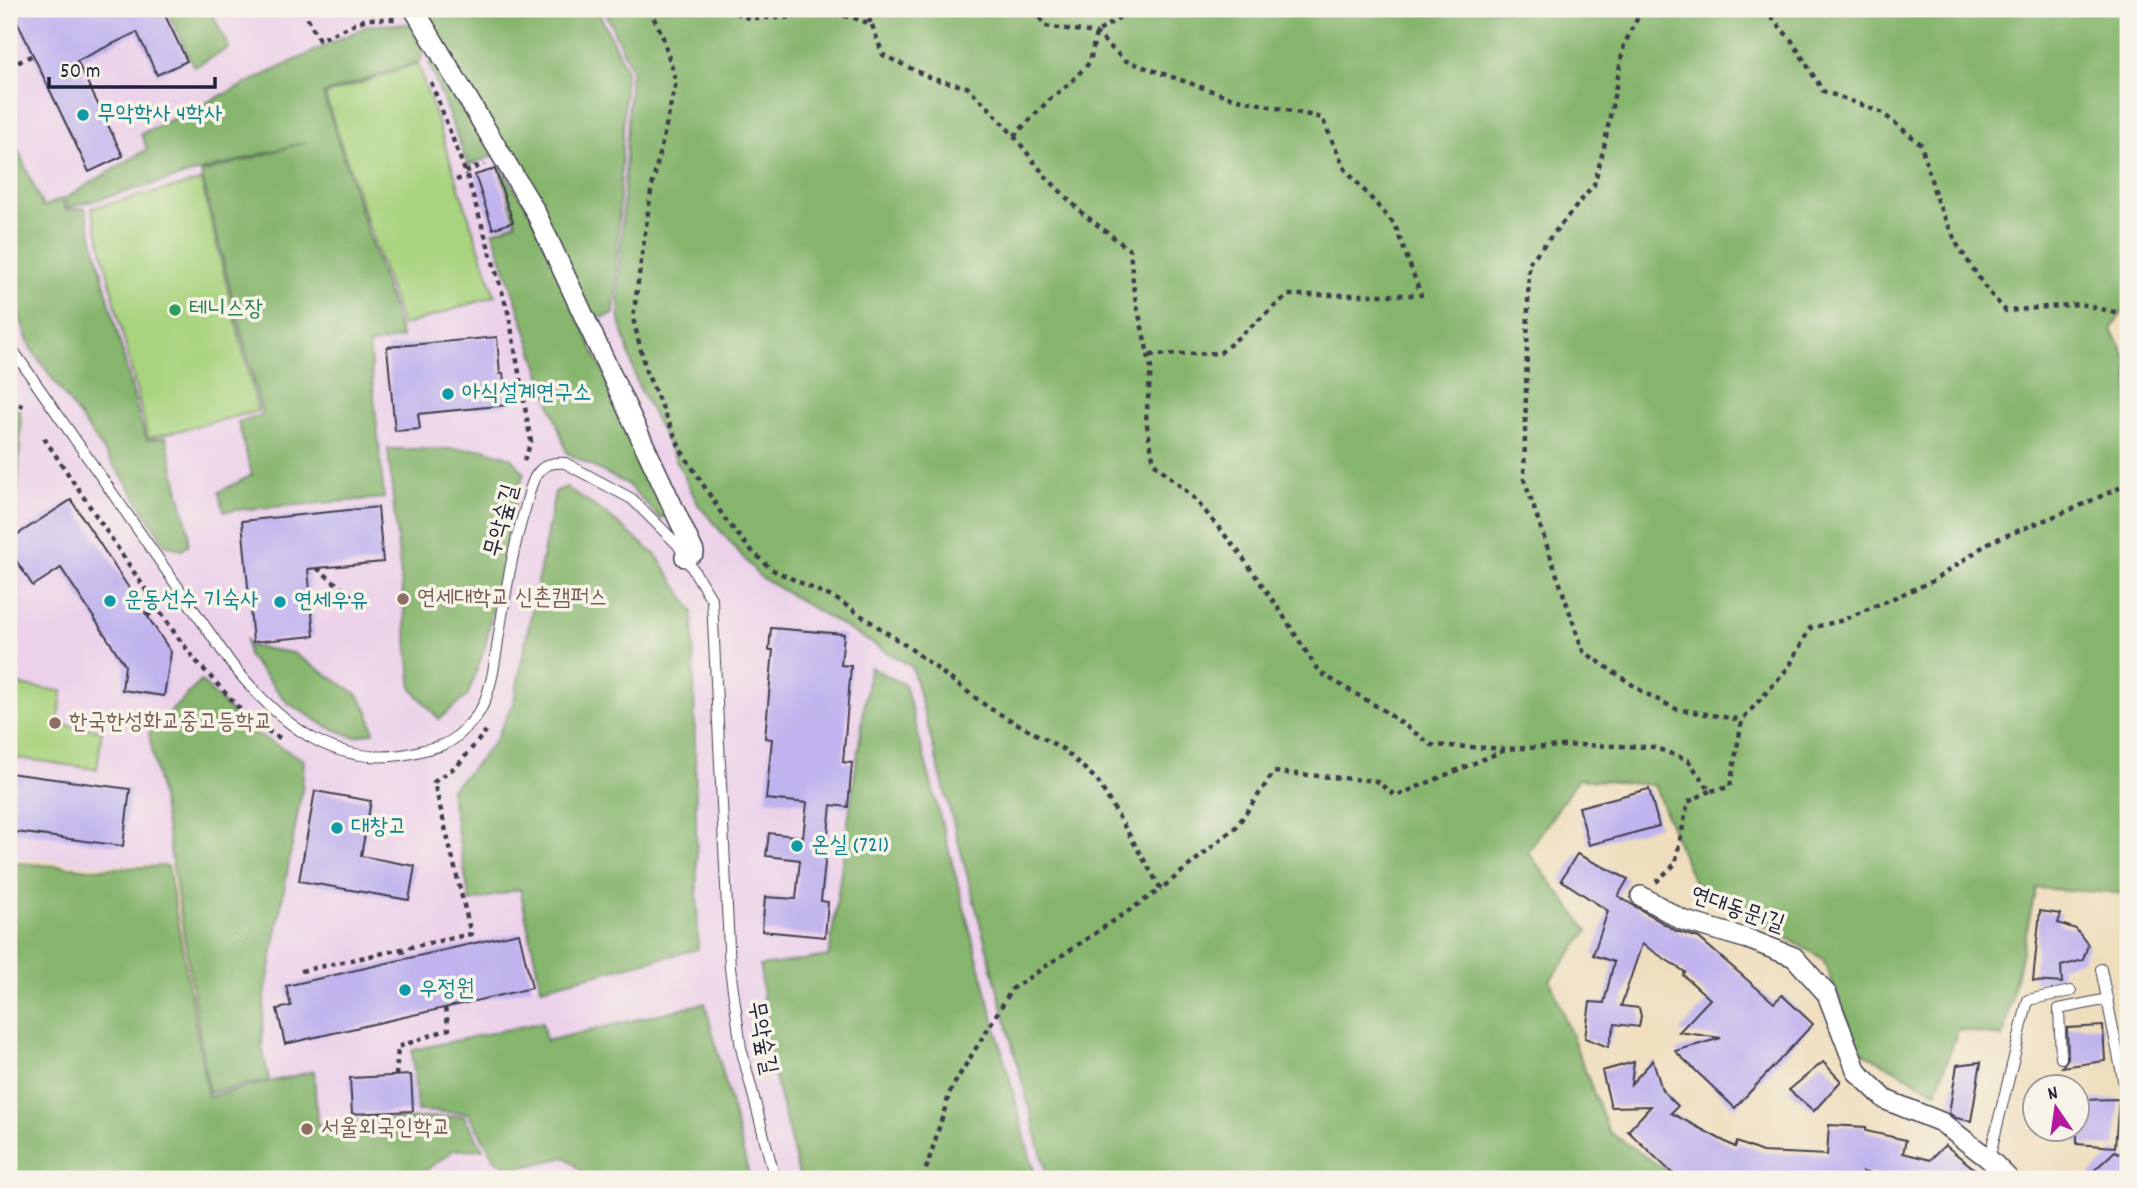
<svg xmlns="http://www.w3.org/2000/svg" width="2137" height="1188" viewBox="0 0 2137 1188" font-family="Dekko,'Poor Story',sans-serif">
  <rect width="100%" height="100%" fill="#f7f3e8"/>
  <filter id="ink" filterUnits="userSpaceOnUse"><feTurbulence type="fractalNoise" baseFrequency=".0143" numOctaves="2"/><feDisplacementMap in="SourceGraphic" scale="14" xChannelSelector="R" yChannelSelector="G"/><feConvolveMatrix kernelMatrix="1 2 1 2 8 2 1 2 1" color-interpolation-filters="sRGB"/></filter>
  <filter id="wash" filterUnits="userSpaceOnUse"><feTurbulence type="fractalNoise" baseFrequency=".00686" numOctaves="4" result="noise"/><feDisplacementMap in="SourceGraphic" scale="28" xChannelSelector="R" yChannelSelector="G"/><feGaussianBlur stdDeviation="1.57" result="paint"/><feColorMatrix in="noise" values="0 0 0 0 0 0 0 0 0 0 0 0 0 0 0 0 0 1.4 0 .05"/><feComposite in="paint" operator="in"/></filter>
  <g filter="url(#wash)">
    <rect width="100%" height="100%" fill="#efdebd"/>
    <path fill="#ecd1ea" d="M9 9H604L631 68 618 294 760 577 912 667 1048 1179H9V1140L55 1174 243 1074 179 864 95 865 9 858Z"/>
    <g fill="#a9d37e" stroke="#667a5c" stroke-width="2">
      <path d="M418 64 495 296 402 326 325 95Z"/>
      <path d="M201 181 258 411 148 438 92 208Z"/>
      <path d="M9 684 62 691 58 724 102 730 97 769 9 757Z"/>
    </g>
    <g fill="#86b56d" stroke="#546c54" stroke-width="2">
      <path d="M166 9H210L229 48 194 67Z"/>
      <path d="M423 9H597L626 69 614 314 591 320Z"/>
      <path d="M604 9H2128V302L2111 330 2128 360V894L2036 888 2003 1037 1958 1029 1936 1092 1859 1050 1823 959 1695 885 1654 785 1578 779 1528 852 1588 931 1550 980 1609 1132 1679 1179H1048L912 667 760 577 699 506 637 383 620 321 618 294 631 68Z"/>
      <path d="M416 24 427 42 420 61 323 94 402 338 369 345 384 498 224 511 219 492 252 475 238 422 262 415 201 173 306 142 67 208 64 199 147 149 141 134 369 25Z"/>
      <path d="M433 48 497 155 468 165 429 63Z"/>
      <path d="M9 130 43 207 61 199 66 210 85 208 140 420 147 440 166 437 189 534 188 545 182 550 165 544 128 485 30 347 9 285Z"/>
      <path d="M498 163 532 215 667 513 661 519 627 484 567 453 493 232 516 223Z"/>
      <path d="M9 409 20 410 21 425 15 532 9 536Z"/>
      <path d="M388 449H484L511 458 524 472 511 519 485 647 468 695 439 719 412 689Z"/>
      <path d="M566 487 606 514 657 556 693 611 698 949 541 988 520 889 470 902 450 790 476 764 496 739 514 701 555 492Z"/>
      <path d="M246 639 249 646 293 653 357 694 368 711 374 732 354 737 326 726 288 703 248 656Z"/>
      <path d="M870 667 905 685 1036 1179H800L768 1049 760 966 829 956Z"/>
      <path d="M201 681 248 729 304 760 302 789 264 1001 262 1046 269 1080 209 1093 169 842 149 733Z"/>
      <path d="M9 862 91 869 168 866 208 1097 314 1071 317 1124 464 1116 483 1149 454 1150 414 1179H9Z"/>
      <path d="M705 1003 750 1179H590L566 1157 514 1169 496 1161 468 1113 417 1111 412 1050 542 1022 546 1041Z"/>
    </g>
    <g id="blocks">
      <g fill="#c0b3ee">
        <path d="M11 9H162L187 61 157 75 137 32 77 61 123 156 89 172Z"/>
        <path d="M495 169 513 222 493 229 475 175Z"/>
        <path d="M497 337 500 374 503 373 507 405 418 414 420 429 395 431 387 347Z"/>
        <path d="M71 500 171 652 164 696 122 690 125 665 61 568 33 586 9 550V540Z"/>
        <path d="M378 507 383 562 308 569 314 636 253 642 242 521Z"/>
        <path d="M771 628 844 634 841 665 851 666 843 762 852 763 848 807 831 805 821 901 828 902 825 937 762 931 765 897 796 899 800 860 766 856 769 833 803 837 807 803 766 799 772 739 765 738 773 650H769Z"/>
        <path d="M9 773 130 789 123 846 9 831Z"/>
        <path d="M1649 789 1659 826 1589 845 1579 807Z"/>
        <path d="M315 791 371 801 361 856 415 866 409 900 299 881Z"/>
        <path d="M1577 854 1628 879 1618 896 1676 931 1699 938 1774 1003 1782 995 1813 1024 1735 1108 1675 1051 1721 1038 1679 1032 1710 999 1683 975 1685 972 1642 944 1621 1006 1639 1008 1641 1016 1639 1027 1615 1024 1608 1047 1585 1038 1590 1002 1604 1003 1614 962 1593 955 1608 911 1561 880Z"/>
        <path d="M2040 911 2061 914 2058 923 2076 929 2088 945 2083 960 2061 966 2062 983 2033 981Z"/>
        <path d="M519 933 532 988 285 1044 277 1009 291 1006 286 986Z"/>
        <path d="M2103 1026 2105 1061 2062 1067 2068 1058 2067 1028Z"/>
        <path d="M1653 1060 1662 1090 1678 1106 1671 1113 1735 1147 1737 1142 1762 1152 1827 1155 1829 1125 1866 1127V1131L1906 1140 1903 1153 1930 1160 1945 1145 1987 1179H1894L1863 1172V1179L1824 1177V1179H1684L1672 1173 1628 1131 1651 1106 1611 1107 1602 1071 1634 1062 1631 1084Z"/>
        <path d="M1823 1062 1841 1081 1814 1111 1789 1090Z"/>
        <path d="M1981 1062 1971 1121 1956 1118 1949 1113 1957 1065Z"/>
        <path d="M411 1075 413 1111 352 1114 350 1078Z"/>
        <path d="M2119 1099 2115 1147 2077 1144V1100Z"/>
        <path d="M2115 1151 2128 1159V1179H2085Z"/>
      </g>
    </g>
  </g>
  <g filter="url(#ink)">
    <use href="#blocks" fill-opacity="0" stroke="#413e4e" stroke-width="2"/>
    <g fill="none" stroke-linecap="round" stroke-linejoin="round">
      <g stroke="#413e4e" stroke-width="12">
        <g id="service">
          <path d="M9 341 10 346 230 662C280 725 339 775 424 750 431 748 438 747 445 744 456 740 477 718 482 707 493 684 495 659 499 634 506 592 512 550 525 509 528 499 530 483 537 474 544 464 553 462 565 463L632 499 678 545 712 600 730 968 741 1048 775 1179"/>
          <path d="M2101 969 2128 1104"/>
          <path d="M2061 1058 2059 1009 2108 999"/>
          <path d="M1989 1159 2028 1000 2071 991"/>
        </g>
      </g>
      <g stroke="#413e4e" stroke-width="22">
        <g id="minor">
          <path d="M414 9 535 211 694 552 685 557"/>
          <path d="M1641 896 1682 920 1748 939 1794 957 1827 994 1857 1072 1886 1100 1941 1122 1989 1159 2009 1179"/>
        </g>
      </g>
      <g stroke="#413e4e" stroke-width="4.5" stroke-dasharray="5 5" stroke-linecap="butt">
        <path d="M303 9 319 40 366 19H397"/>
        <path d="M649 9 662 34 676 82 651 191 633 318 646 371 681 450 725 519 749 548 771 569 838 600 911 649 989 708 1063 749 1097 780 1161 889 1237 826 1274 772 1376 781 1396 796 1505 750"/>
        <path d="M726 9 748 18H782L833 13 861 20 872 25 883 55 933 79 967 87 988 107 1014 136 1050 99 1070 83 1090 62 1096 33 1132 9"/>
        <path d="M865 9 871 24"/>
        <path d="M1035 9 1045 26 1096 33 1124 60 1229 97 1322 118 1345 169 1395 225 1421 295H1288L1220 353 1148 355"/>
        <path d="M1642 9 1624 45 1604 147 1594 185 1529 263 1524 479 1583 651 1643 692 1676 709 1742 720"/>
        <path d="M1764 9 1792 41 1823 91 1881 112 1921 144 1937 201 1958 246 1987 290 2006 311 2079 304 2128 315"/>
        <path d="M9 67 33 55"/>
        <path d="M431 82 467 176 509 315 531 442 524 461"/>
        <path d="M1014 136 1046 177 1082 213 1130 250 1134 292 1151 368 1146 420 1154 463 1194 498 1238 551 1279 609 1319 672 1383 710 1432 745 1507 749 1580 745 1653 747 1688 760 1710 791 1730 787 1742 720 1789 667 1810 628 1840 621 1933 581 1990 542 2075 508 2128 484"/>
        <path d="M465 172 484 164"/>
        <path d="M456 180 467 176"/>
        <path d="M9 402 25 407"/>
        <path d="M44 438 176 635 197 662 252 722 280 738"/>
        <path d="M317 568 355 599"/>
        <path d="M147 616 157 608"/>
        <path d="M1656 882 1675 864 1688 802 1710 791"/>
        <path d="M402 949 404 959"/>
        <path d="M301 971 471 934 434 782 458 765 486 731"/>
        <path d="M396 1076 398 1047 449 1029 445 1008"/>
        <path d="M923 1179 951 1089 1012 989 1161 889"/>
      </g>
      <use href="#service" stroke="#fff" stroke-width="10"/>
      <use href="#minor" stroke="#fff" stroke-width="19"/>
    </g>
  </g>
  <g fill="#0f9aa8" stroke="#f7f3e8" stroke-width="2.5">
    <circle cx="83" cy="115" r="7"/>
    <circle cx="448" cy="394" r="7"/>
    <circle cx="110" cy="601" r="7"/>
    <circle cx="280" cy="602" r="7"/>
    <circle cx="337" cy="828" r="7"/>
    <circle cx="797" cy="846" r="7"/>
    <circle cx="405" cy="990" r="7"/>
  </g>
  <circle fill="#2e9e5b" stroke="#f7f3e8" stroke-width="2.5" cx="175" cy="310" r="7"/>
  <g fill="#8d6e63" stroke="#f7f3e8" stroke-width="2.5">
    <circle cx="403" cy="599" r="7"/>
    <circle cx="55" cy="723" r="7"/>
    <circle cx="307" cy="1129" r="7"/>
  </g>
  <g text-anchor="middle" dominant-baseline="central" stroke-width="7" stroke-linejoin="round" paint-order="stroke">
    <g font-size="23" fill="#0d838f" stroke="#f7f3e8" text-anchor="start">
      <text x="97" y="115">무악학사 4학사</text>
      <text x="462" y="394">아식설계연구소</text>
      <text x="124" y="601">운동선수 기숙사</text>
      <text x="294" y="602">연세우유</text>
      <text x="351" y="828">대창고</text>
      <text x="811" y="846">온실 (721)</text>
      <text x="419" y="990">우정원</text>
    </g>
    <g font-size="23" fill="#27864d" stroke="#f7f3e8" text-anchor="start">
      <text x="189" y="310">테니스장</text>
    </g>
    <g font-size="23" fill="#22223b" stroke="#f7f3e8">
      <text transform="translate(503 521) rotate(-75)">무악숲길</text>
      <text transform="translate(1737 911) rotate(19)">연대동문1길</text>
      <text transform="translate(761 1038) rotate(79)">무악숲길</text>
    </g>
    <g font-size="23" fill="#785e54" stroke="#f7f3e8" text-anchor="start">
      <text x="417" y="599">연세대학교 신촌캠퍼스</text>
      <text x="69" y="723">한국한성화교중고등학교</text>
      <text x="321" y="1129">서울외국인학교</text>
    </g>
  </g>
  <rect width="2137" height="1188" fill="none" stroke="#f7f3e8" stroke-width="35"/>
  <g transform="translate(2056 1108) rotate(347)"><circle r="33" fill="#f7f3e8" stroke="#a29fa3" stroke-width="2"/>
  <path d="M0-5L12 26L0 18L-12 26Z" fill="#b5179e"/>
  <text y="-10" font-size="19" font-weight="bold" text-anchor="middle" fill="#22223b">N</text>
  </g>
  <path d="M49 77v10h166v-10" fill="none" stroke="#22223b" stroke-width="3.5"/>
  <text x="60" y="77" font-size="21" fill="#22223b" stroke="#f7f3e8" stroke-width="5" paint-order="stroke">50 m</text>
</svg>
